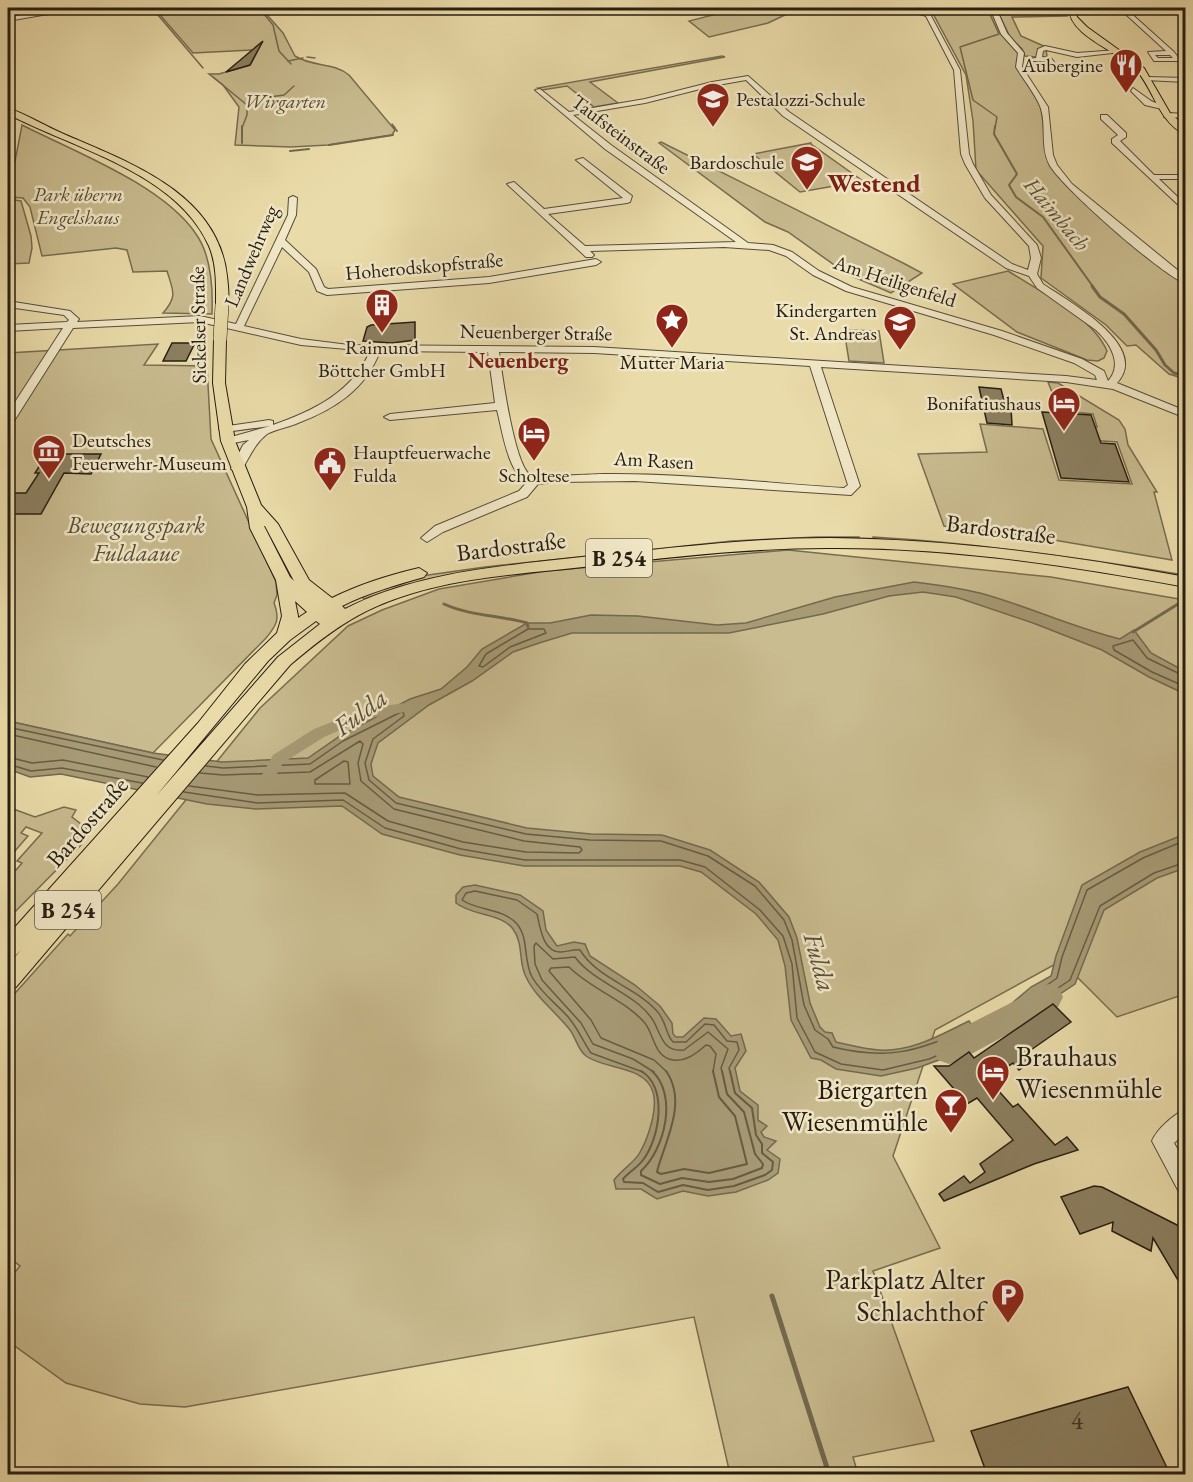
<svg xmlns="http://www.w3.org/2000/svg" width="1193" height="1482" viewBox="0 0 1193 1482" font-family="'EB Garamond',serif">
  <rect width="100%" height="100%" fill="#eadcaa"/>
  <filter id="stains"><feTurbulence type="fractalNoise" baseFrequency=".00333" numOctaves="4"/><feColorMatrix values="0 0 0 0 .2 0 0 0 0 .09 0 0 0 0 .02 0 0 0 .5 -.17"/></filter>
  <radialGradient id="worn" r=".72"><stop offset=".6" stop-color="#630" stop-opacity="0"/><stop offset="1" stop-color="#630" stop-opacity=".3"/></radialGradient>
  <g fill="#c9bc90" stroke="#786c51" stroke-width="1.5">
    <path d="M154 8H261L283 33 295 56C312 67 333 62 349 75L395 130 392 135 328 145 291 147 235 145 239 107 223 85 209 74H219L250 65 257 52 252 50 193 53Z"/>
    <path d="M740 8H778L785 15 768 23 709 37 689 21Z"/>
    <path d="M930 8H992L1002 28 1021 54V68L1041 103 1050 151 1058 169 1076 190 1185 283V379L1169 374 1136 345 1127 346 1106 325 1041 278 1043 246 976 170 973 121 966 75Z"/>
    <path d="M996 8H1066L1067 16 1012 17 1021 36 1046 47 1047 58 1025 56 1022 49 1010 37Z"/>
    <path d="M722 56 725 57 590 82 618 103 594 107 567 86 542 90 538 88Z"/>
    <path d="M22 125C75 152 163 185 196 234 211 255 213 289 212 314L163 313C178 296 173 291 167 271L133 272 127 250 116 248 42 256 30 207 23 198 8 197Z"/>
    <path d="M661 142 905 264 922 273 891 293 847 274 788 232 765 222 659 143Z"/>
    <path d="M811 143V144L863 181 800 192 753 154Z"/>
    <path d="M15 200 21 201 31 236 32 248 29 263 8 264V201Z"/>
    <path d="M1008 271C1039 291 1092 316 1107 351L1104 358 1098 361 1087 360 1017 332 953 284Z"/>
    <path d="M844 330 879 331 884 363 849 361Z"/>
    <path d="M158 344 144 365 207 366 211 439 276 582 277 595 274 603C280 619 277 625 266 638L153 753 12 722 8 706V353Z"/>
    <path d="M1048 382 1058 383 1119 420 1125 429 1128 445 1157 492H1154L1172 560 1036 537 944 526 918 454 987 452 980 424 1043 429 1059 480 1132 484 1117 442 1073 439 1069 425 1097 427 1093 414 1072 412 1071 407H1076L1078 400 1067 392H1052Z"/>
    <path d="M817 537H859V539L460 573 401 586 364 599 361 596 421 576 485 567 732 541Z"/>
    <path d="M873 537C976 543 1077 557 1178 574L1185 575V577L1018 551 873 540Z"/>
    <path d="M788 550 1051 577 1179 599 1185 598V994L1117 1017 1061 961 935 1030 893 1156 940 1248 873 1271 934 1441 853 1457 858 1474H730L694 1317 185 1407 140 1404 66 1383 8 1341V1281L20 1266 8 1257V1001L68 934 70 936 118 884 260 708 348 626 382 610 439 589 545 571Z"/>
    <path d="M8 807 35 817 64 807 76 810 72 817 86 828 87 834 81 845 8 919V867L16 870 22 863 17 861 42 833 26 827 21 833 28 836 8 859Z"/>
  </g>
  <g fill="#a79b76" stroke="#73694e" stroke-width="1.5">
    <path d="M914 582C938 585 963 588 987 595 1032 608 1075 628 1120 639L1134 630 1151 653 1186 672 1185 694 1149 677 1102 650 1033 623 956 597 923 592 889 596 823 614 729 633H572L539 643 513 652 472 681 429 705 378 743 371 764 373 776 399 797 527 828 591 834 662 835 710 850 759 882 789 917 797 938 810 1003 820 1027 825 1032 832 1033 836 1042C850 1045 864 1049 879 1050 912 1052 940 1035 969 1021L981 1039 961 1052 917 1068 881 1076 836 1069 821 1060 811 1058 791 1020 785 966 778 940 756 914 701 872 680 866H524L460 855 382 834 342 806 256 809 207 804 61 774 30 777 8 769V706L13 722 153 753 222 762 308 758 340 736 410 699 441 689 467 667 482 649 527 623H550L591 615 638 616 717 625 746 623 835 597Z"/>
    <path d="M1185 834V868L1157 878 1104 910 1075 984 1024 1018 1011 1004 1031 987 1051 976 1056 956 1082 885 1140 852Z"/>
    <path d="M475 885 520 895 543 911 546 930 557 946 574 942 585 944 590 956 635 985 660 1006 672 1023 673 1034 676 1037H683L704 1018 716 1019 731 1036 741 1034 746 1051 735 1068 740 1091 758 1105V1120L767 1126 761 1132 764 1137 776 1141 767 1150 780 1159 778 1173 768 1180 736 1192 708 1196 683 1191 657 1199 641 1189H616L614 1180C621 1171 635 1161 639 1154 648 1139 658 1109 653 1092 645 1065 605 1070 586 1056 578 1050 576 1038 570 1030 556 1012 536 998 526 977 518 962 524 944 513 929 501 913 472 916 456 903V895L463 887Z"/>
  </g>
  <g fill="none" stroke-linecap="round" stroke-linejoin="round">
    <g stroke="#665c44" stroke-width="1.5">
      <path d="M528 629H544L546 633 510 647 483 667 479 666 486 654Z"/>
      <path d="M1186 677 1147 658 1133 640 1113 646 1114 650 1152 672 1186 687"/>
      <path d="M8 725 12 728 163 760"/>
      <path d="M8 734 156 767"/>
      <path d="M8 757 32 763 63 760 148 777"/>
      <path d="M344 761 348 762 350 784H315V780Z"/>
      <path d="M8 764 31 771 62 768 142 783"/>
      <path d="M189 786 257 795 345 793 388 821 463 842 526 852 579 853 582 850 580 847 524 841 394 809 361 781 358 763 363 744 360 741 310 772 223 775 200 773"/>
      <path d="M184 792 257 803 343 800 385 828 461 849 525 860H680L705 867 760 910 783 936 792 964 797 1018 815 1052 841 1064 883 1070 929 1059 953 1049 971 1038 965 1030C917 1052 886 1060 833 1047L828 1039 815 1030 804 1005 792 940 784 920 755 886 708 856 661 841 590 840 526 834 396 803 369 780 365 763 373 739 404 716 403 711 343 741 310 764 223 768 206 766"/>
      <path d="M1186 840 1143 858 1087 890 1062 957 1057 978 1022 1003V1006L1027 1009 1070 980 1100 906 1154 873 1186 862"/>
      <path d="M643 1072 591 1053C583 1041 578 1029 569 1018 557 1004 541 993 532 977 523 960 529 938 517 924 503 908 478 911 462 900L466 893 475 891 517 900 537 914C540 927 543 953 561 952 568 952 573 949 580 950 598 979 634 986 656 1010 667 1021 665 1034 673 1042H686L705 1024 714 1025 727 1041 737 1042 739 1050 729 1068 730 1072"/>
      <path d="M654 1072 633 1059 593 1044 581 1023 542 980 535 964 534 946 536 943 553 959 575 957C595 985 643 995 656 1026 662 1040 666 1052 684 1050L708 1032 728 1049 721 1068 722 1072"/>
      <path d="M667 1072 654 1060 601 1038 591 1020 549 971 551 968 569 967C591 989 623 999 644 1022 654 1033 653 1053 669 1059 683 1064 696 1054 706 1045L710 1046 716 1054 713 1072"/>
    </g>
    <g stroke="#665c44" stroke-width="2">
      <path d="M641 1071C668 1086 660 1138 643 1160 638 1167 629 1172 623 1179L624 1182 643 1183 658 1192 683 1185 708 1190 734 1186 765 1175 772 1170 773 1162 762 1153V1144L756 1135 752 1108 735 1093 730 1071"/>
      <path d="M652 1071C678 1095 665 1149 641 1171V1175L660 1184 682 1178 709 1182 733 1179 762 1168 763 1164 755 1154 744 1112 727 1094 722 1071"/>
      <path d="M666 1071C687 1101 667 1137 658 1168L657 1172 661 1174 684 1169 709 1173 747 1164 735 1116 719 1097 713 1071"/>
    </g>
    <g stroke="#73694e" stroke-width="1.5">
      <path d="M152 8 203 68"/>
      <path d="M259 8 273 25 279 51 291 64"/>
      <path d="M987 8 999 34 960 47 973 100 997 117 995 128"/>
      <path d="M307 57 315 58"/>
      <path d="M288 61 303 58"/>
      <path d="M213 77 247 105V115L242 128"/>
      <path d="M255 99 284 95 294 86"/>
      <path d="M392 124 395 128"/>
    </g>
    <g stroke="#73694e" stroke-width="2">
      <path d="M242 126V143"/>
      <path d="M393 126 397 131"/>
      <path d="M995 126 994 134 1017 174 1009 185 1016 197 1043 217 1094 288"/>
      <path d="M329 145 393 135"/>
      <path d="M290 151 309 149"/>
    </g>
    <g stroke="#73694e" stroke-width="3">
      <path d="M1092 286 1100 297 1124 314 1156 350 1165 365 1174 373 1186 376"/>
      <path d="M444 604C470 616 499 615 527 623L528 627"/>
      <path d="M1133 632 1186 599"/>
    </g>
    <path stroke="#73694e" stroke-width="5" d="M772 1296 829 1474"/>
    <path fill="#a79b76" fill-rule="evenodd" d="M406 703 413 708 411 711 370 718 324 737 283 763 274 779H264L262 775 273 755 314 729 368 708Z"/>
    <path fill="#a79b76" fill-rule="evenodd" d="M1048 984 1058 987 1063 997 1058 1007 960 1060 949 1064 938 1060 934 1050 938 1040Z"/>
  </g>
  <g fill="#8c8061" stroke="#261d12" stroke-width="1.5">
    <path d="M263 41 250 65 226 72Z"/>
    <path d="M415 322V340L392 343 363 341 367 327 371 325Z"/>
    <path d="M172 343H195L186 361H163Z"/>
    <path d="M979 387 1001 389 1006 408H1011L1012 425 987 423Z"/>
    <path d="M1042 412 1091 415 1101 443 1115 444 1129 482 1061 478Z"/>
    <path d="M47 454H101L91 474 64 473 41 514H8V493H26L39 473H35Z"/>
    <path d="M1053 1004 1071 1022 1028 1052 1035 1059 1019 1070 1013 1063 988 1079 1013 1107 1018 1104 1055 1145 1067 1137 1078 1150 1034 1164 944 1201 939 1194 964 1176 970 1183 985 1172 980 1164 1013 1140 977 1098 967 1104 934 1066H949L969 1052 974 1058Z"/>
    <path d="M1094 1186 1102 1187 1177 1225 1184 1231 1185 1292 1153 1238 1151 1251 1112 1231 1113 1222 1080 1234 1061 1197Z"/>
    <path d="M1128 1387 1170 1474H987L971 1431Z"/>
  </g>
  <g fill="none" stroke-linecap="round" stroke-linejoin="round">
    <g stroke="#574d38" stroke-width="2">
      <g id="minor">
        <path d="M32 8H38L41 11 82 8 8 21V17L34 13Z"/>
        <path d="M902 8H910L930 14 960 70 969 154 973 164 991 195 1037 245 1041 258 1037 274 1043 284C1069 302 1151 346 1117 383L1186 411V418L1113 389 1066 382 821 367 860 486 851 495 635 481 557 482 538 484 527 497 443 532 427 542 421 538 435 526 519 491 527 482C508 474 502 429 497 410L390 420 384 417 390 414 495 403 488 352 380 351C366 389 335 409 298 423 289 427 276 429 267 434 255 443 249 458 241 471L237 472 231 469 243 445 249 440 228 444 222 441 224 439 270 426 225 432 219 429 221 427 269 420 273 421V425C313 411 353 392 370 351L301 345 200 322 73 328 14 421 8 424V413L63 328 8 331V325L67 322 69 320 64 315 8 307V301L70 311 79 319 77 322 200 316 236 324 288 215 289 198 293 196 297 198 296 215 285 240 316 269 324 287 328 289 489 277 596 259 601 262 596 265 489 283 327 295 317 291 309 272 282 247 244 326 301 339 349 345 594 347 1066 376 1097 380 1095 375 1074 363 994 335 846 291 813 275 786 256 769 250 724 247 590 251 594 255 592 257H586L507 184 514 182 544 209 623 198 576 160 583 158 632 196 630 202 627 203 548 214 585 246 736 242 605 149 535 90 540 89 569 112 645 99 712 82 748 76 789 112 1012 264 1028 270 1031 258 1029 246 985 198 965 164 961 154 954 70 926 16ZM746 80 783 116 1006 268 1029 276 1037 288 1096 330C1111 344 1123 365 1108 381L1104 371 1082 359 1002 331 852 287 819 271 792 252 773 245 748 243 611 145 573 115 645 103 712 86ZM499 352 594 353 810 366 848 485 844 488C764 483 683 473 603 474 593 474 534 478 530 475 514 463 502 374 499 352Z"/>
        <path d="M990 8H996L1007 33 1024 53 1022 67 1048 107 1053 155 1057 165 1072 184 1186 277V284C1162 275 1060 186 1049 164 1040 146 1047 124 1040 106 1034 92 1023 79 1016 67L1018 53 1001 34Z"/>
        <path d="M1119 8H1125L1174 52 1181 61H1154L1148 52 1166 51ZM1155 55H1170L1173 58H1158Z"/>
        <path d="M1045 46 1077 53 1118 50 1121 52 1077 57 1046 50 1043 51 1042 57 1051 58 1057 66H1053L1047 61H1029V59L1036 58 1038 49Z"/>
        <path d="M1147 77 1186 78V82L1145 80Z"/>
        <path d="M1133 88 1151 101 1166 107 1162 109 1145 105 1131 91Z"/>
        <path d="M1167 113 1186 114V118L1164 117Z"/>
        <path d="M1101 115H1107L1126 133V137L1120 141 1154 175H1186V179H1159L1186 205V212L1112 143V139L1118 135 1101 119Z"/>
        <path d="M1186 1109V1133L1174 1143 1186 1164V1195L1179 1192 1152 1141C1157 1129 1173 1115 1186 1109Z"/>
      </g>
    </g>
    <g stroke="#261d12" stroke-width="2">
      <g id="major">
        <path d="M1069 8H1075L1077 17 1087 27 1144 68 1170 113 1186 127V135C1159 122 1155 93 1138 72 1122 52 1069 37 1069 8Z"/>
        <path d="M8 108C28 115 47 127 66 135 131 163 218 194 227 276 228 286 230 299 226 307H218L216 305C216 286 217 265 209 246 176 172 74 149 8 114Z"/>
        <path d="M220 335 226 339 225 383 235 441 261 505 278 524 309 580 332 598C360 584 389 575 419 568L427 573 424 577C396 585 368 593 342 606L345 609C418 572 502 566 582 557 665 549 747 538 830 538 950 539 1068 555 1186 577V587C1067 565 947 547 827 548 751 548 676 557 601 565 520 575 430 576 357 616 332 630 311 647 290 665L16 987 8 990V965L21 950 15 956 8 958V935L198 723 245 664 277 633 282 616 276 580 250 528 247 507 221 441 213 383 214 339ZM264 526H265L294 581 290 577ZM295 601 307 612 298 618V616ZM316 621 320 624 278 657 156 796 268 661 290 640Z"/>
      </g>
    </g>
    <use href="#minor" fill="#f1e8c8" fill-rule="evenodd"/>
    <use href="#major" fill="#eadcaa" fill-rule="evenodd"/>
    <g stroke="#261d12" stroke-width="14" stroke-linecap="butt">
      <path id="major-bridge" d="M220 339 222 305"/>
    </g>
    <use href="#major-bridge" stroke="#eadcaa" stroke-width="13"/>
  </g>
  <defs>
    <g id="restaurant-pin" transform="scale(1.725)"><path d="M0 17L-7.5 6A9.5 9.5 0 1 1 7.5 6Z" fill="#8f2418" stroke="#f1e8c8"/><path d="M-5-6h1v4h1v-4h1v4h1v-4h1v5L-1.5 .5V6h-2V.5L-5-1ZM5-6V6H3V1.5H1.5Q1.5-4 5-6Z" fill="#fff"/></g>
    <g id="school-pin" transform="scale(1.725)"><path d="M0 17L-7.5 6A9.5 9.5 0 1 1 7.5 6Z" fill="#8f2418" stroke="#f1e8c8"/><path d="M0-5L7-2L0 1L-7-2ZM-4 1L0 2.5L4 1V4Q0 6-4 4Z" fill="#fff"/></g>
    <g id="building-pin" transform="scale(1.725)"><path d="M0 17L-7.5 6A9.5 9.5 0 1 1 7.5 6Z" fill="#8f2418" stroke="#f1e8c8"/><path d="M-4-6H4V6H1V3H-1V6H-4ZM-2.5-4.3h1.7v1.8h-1.7ZM.8-4.3h1.7v1.8H.8ZM-2.5-1h1.7V.8h-1.7ZM.8-1h1.7V.8H.8Z" fill="#fff"/></g>
    <g id="sight-pin" transform="scale(1.725)"><path d="M0 17L-7.5 6A9.5 9.5 0 1 1 7.5 6Z" fill="#8f2418" stroke="#f1e8c8"/><path d="M0-6L1.8-2.2L6-1.7L2.9 1.2L3.7 5.4L0 3.3L-3.7 5.4L-2.9 1.2L-6-1.7L-1.8-2.2Z" fill="#fff"/></g>
    <g id="hotel-pin" transform="scale(1.725)"><path d="M0 17L-7.5 6A9.5 9.5 0 1 1 7.5 6Z" fill="#8f2418" stroke="#f1e8c8"/><path d="M-6-4.5h1.5V1H6V5H4.5V3h-9V5H-6ZM-4 0a1.8 1.8 0 1 1 3.6 0ZM.5 0V-2.5h3Q6-2.5 6 0Z" fill="#fff"/></g>
    <g id="museum-pin" transform="scale(1.725)"><path d="M0 17L-7.5 6A9.5 9.5 0 1 1 7.5 6Z" fill="#8f2418" stroke="#f1e8c8"/><path d="M0-6L6-3V-2H-6V-3ZM-5-1h2V3h-2ZM-1-1h2V3h-2ZM3-1h2V3H3ZM-6 4H6V6H-6Z" fill="#fff"/></g>
    <g id="civic-pin" transform="scale(1.725)"><path d="M0 17L-7.5 6A9.5 9.5 0 1 1 7.5 6Z" fill="#8f2418" stroke="#f1e8c8"/><path d="M-.6-6.5H3V-4.5H.6V-3L4-1V1h2V6H-6V1h2V-1L-.6-3ZM-1.2 2.5V6h2.4V2.5Z" fill="#fff"/></g>
    <g id="bar-pin" transform="scale(1.725)"><path d="M0 17L-7.5 6A9.5 9.5 0 1 1 7.5 6Z" fill="#8f2418" stroke="#f1e8c8"/><path d="M-6-5H6L.8 .8V4.5H3.5V6h-7V4.5H-.8V.8Z" fill="#fff"/></g>
    <g id="parking-pin" transform="scale(1.725)"><path d="M0 17L-7.5 6A9.5 9.5 0 1 1 7.5 6Z" fill="#8f2418" stroke="#f1e8c8"/><path d="M-3.5-5.5H1a3.5 3.5 0 0 1 0 7H-1V5.5H-3.5ZM-1-3.4V-.6H.8a1.4 1.4 0 0 0 0-2.8Z" fill="#fff"/></g>
  </defs>
  <g fill-rule="evenodd">
    <use href="#restaurant-pin" x="1126" y="65"/>
    <use href="#school-pin" x="713" y="99"/>
    <use href="#school-pin" x="807" y="162"/>
    <use href="#building-pin" x="382" y="305"/>
    <use href="#sight-pin" x="672" y="320"/>
    <use href="#school-pin" x="900" y="322"/>
    <use href="#hotel-pin" x="1064" y="403"/>
    <use href="#hotel-pin" x="534" y="433"/>
    <use href="#museum-pin" x="49" y="451"/>
    <use href="#civic-pin" x="330" y="463"/>
    <use href="#hotel-pin" x="993" y="1072"/>
    <use href="#bar-pin" x="951" y="1105"/>
    <use href="#parking-pin" x="1008" y="1295"/>
  </g>
  <g text-anchor="middle" dominant-baseline="central" stroke-width="5" stroke-linejoin="round" paint-order="stroke">
    <g font-size="20" fill="#261d12" stroke="#f1e8c8" text-anchor="end">
      <text x="1103" y="65">Aubergine</text>
      <text x="736" y="99" text-anchor="start">Pestalozzi-Schule</text>
      <text x="784" y="162">Bardoschule</text>
      <text x="877" y="310">Kindergarten<tspan x="877" dy="23">St. Andreas</tspan></text>
      <text x="382" y="347" text-anchor="middle">Raimund<tspan x="382" dy="23">Böttcher GmbH</tspan></text>
      <text x="672" y="362" text-anchor="middle">Mutter Maria</text>
      <text x="1041" y="403">Bonifatiushaus</text>
      <text x="72" y="440" text-anchor="start">Deutsches<tspan x="72" dy="23">Feuerwehr-Museum</tspan></text>
      <text x="353" y="452" text-anchor="start">Hauptfeuerwache<tspan x="353" dy="23">Fulda</tspan></text>
      <text x="534" y="475" text-anchor="middle">Scholtese</text>
    </g>
    <g font-size="20" font-style="italic" fill="#574d38" stroke="#f1e8c8">
      <text x="285" y="101">Wirgarten</text>
      <text x="78" y="194">Park überm<tspan x="78" dy="23">Engelshaus</tspan></text>
    </g>
    <g font-size="20" fill="#261d12" stroke="#f1e8c8">
      <text transform="translate(621 134) rotate(37)">Taufsteinstraße</text>
      <text transform="translate(251 256) rotate(-67)">Landwehrweg</text>
      <text transform="translate(424 266) rotate(-5)">Hoherodskopfstraße</text>
      <text transform="translate(895 281) rotate(18)">Am Heiligenfeld</text>
      <text transform="translate(198 325) rotate(-91)">Sickelser Straße</text>
      <text transform="translate(536 332) rotate(1)">Neuenberger Straße</text>
      <text transform="translate(654 460) rotate(3)">Am Rasen</text>
    </g>
    <g font-size="22" font-style="italic" fill="#5a4f3a" stroke="#f1e8c8">
      <text transform="translate(1057 214) rotate(50)">Haimbach</text>
    </g>
    <g font-size="22" font-weight="bold" fill="#7a1f14" stroke="#f1e8c8">
      <text x="518" y="360">Neuenberg</text>
    </g>
    <g fill="#f1e8c8" stroke="#635a49" stroke-width="1.5">
      <rect x="586" y="539" width="66" height="38" rx="4.5"/>
      <rect x="35" y="891" width="66" height="38" rx="4.5"/>
    </g>
    <g font-size="22" font-weight="bold" fill="#261d12">
      <text x="619" y="558">B 254</text>
      <text x="68" y="910">B 254</text>
    </g>
    <g font-size="24" font-style="italic" fill="#574d38" stroke="#f1e8c8">
      <text x="136" y="524">Bewegungspark<tspan x="136" dy="28">Fuldaaue</tspan></text>
    </g>
    <g font-size="24" fill="#261d12" stroke="#f1e8c8">
      <text transform="translate(1001 529) rotate(7)">Bardostraße</text>
      <text transform="translate(511 546) rotate(-7)">Bardostraße</text>
      <text transform="translate(87 822) rotate(-49)">Bardostraße</text>
    </g>
    <g font-size="26" font-weight="bold" fill="#7a1f14" stroke="#f1e8c8">
      <text x="874" y="183">Westend</text>
    </g>
    <g font-size="26" font-style="italic" fill="#5a4f3a" stroke="#f1e8c8">
      <text transform="translate(360 712) rotate(-37)">Fulda</text>
      <text transform="translate(820 962) rotate(75)">Fulda</text>
    </g>
    <g font-size="26" fill="#403626">
      <text x="1077" y="1420">4</text>
    </g>
    <g font-size="28" fill="#261d12" stroke="#f1e8c8" text-anchor="end">
      <text x="1016" y="1056" text-anchor="start">Brauhaus<tspan x="1016" dy="32">Wiesenmühle</tspan></text>
      <text x="928" y="1089">Biergarten<tspan x="928" dy="32">Wiesenmühle</tspan></text>
      <text x="985" y="1279">Parkplatz Alter<tspan x="985" dy="32">Schlachthof</tspan></text>
    </g>
  </g>
  <rect width="1193" height="1482" fill="none" stroke="#eadcaa" stroke-width="30"/>
  <rect x="9" y="9" width="1175" height="1464" fill="none" stroke="#261d12" stroke-width="3"/>
  <rect x="15" y="15" width="1163" height="1452" fill="none" stroke="#261d12" stroke-width="1.5"/>
  <rect width="100%" height="100%" filter="url(#stains)"/>
  <rect width="100%" height="100%" fill="url(#worn)"/>
</svg>
